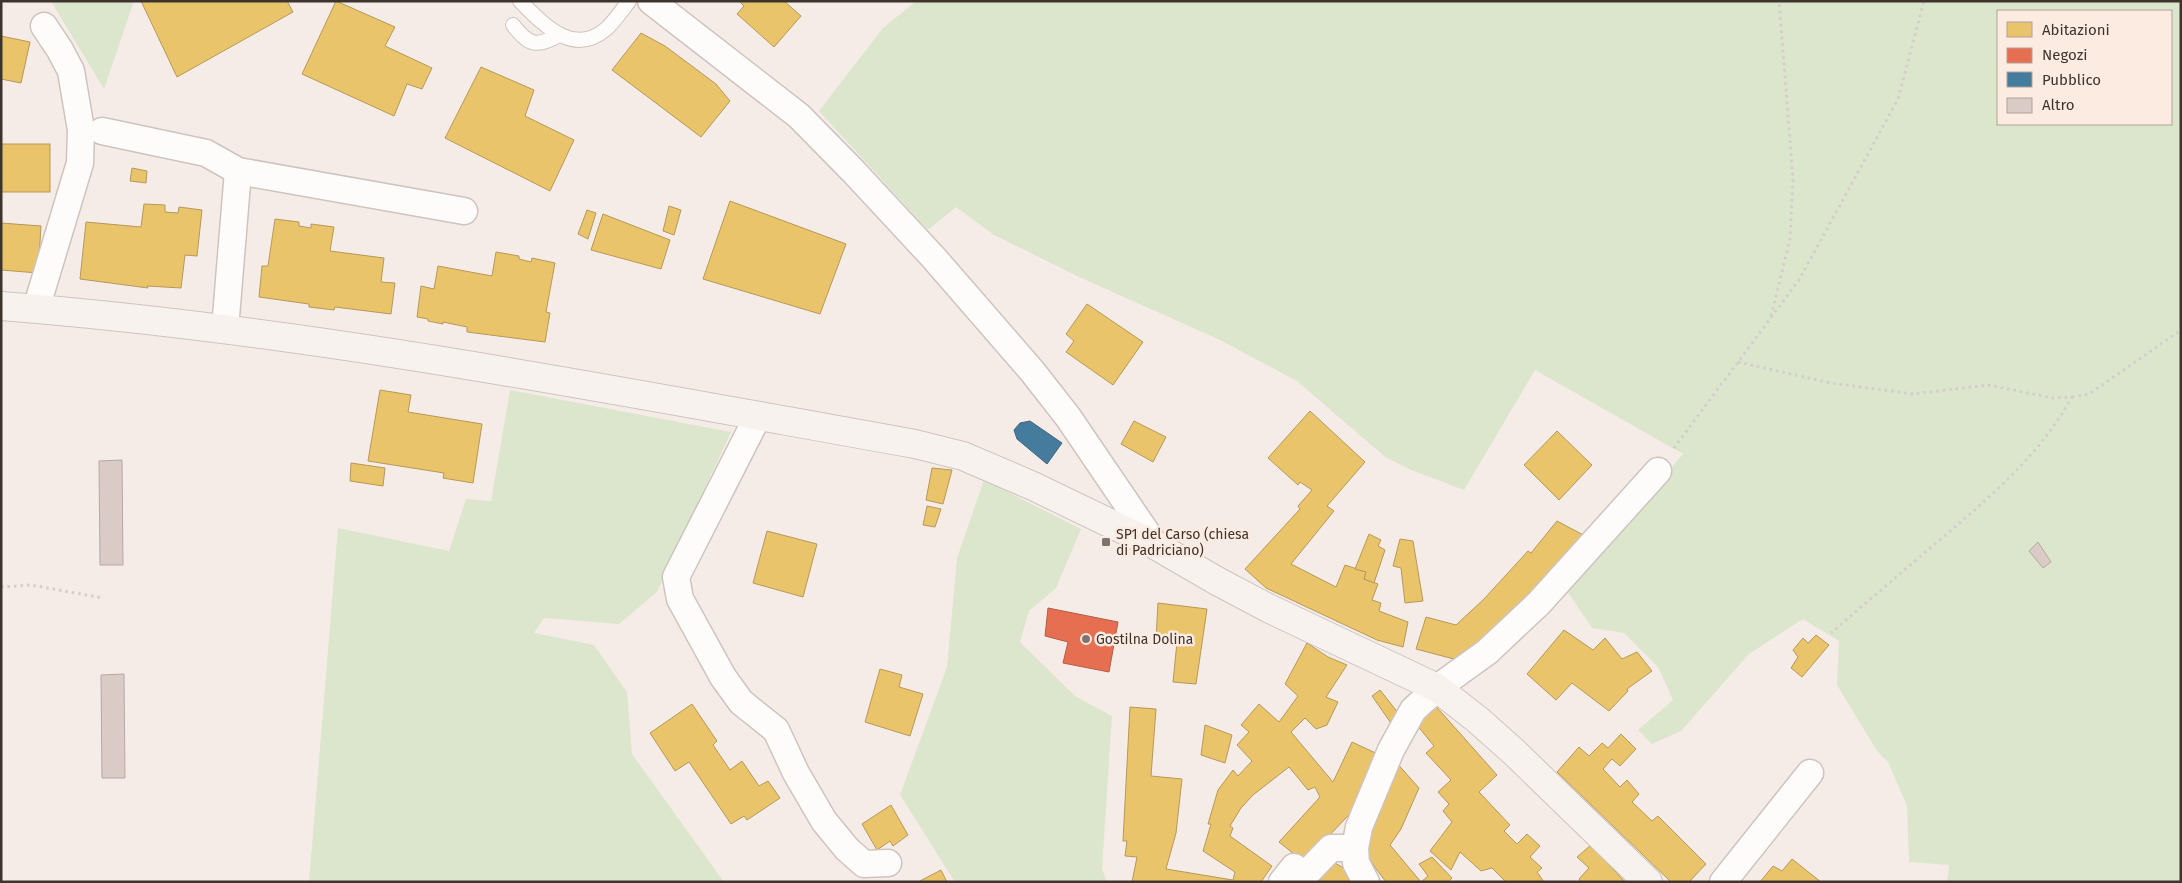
<svg xmlns="http://www.w3.org/2000/svg" width="2182" height="883" viewBox="0 0 2182 883" font-family="'Fira Sans',sans-serif">
  <rect width="100%" height="100%" fill="#f6ece7"/>
  <g fill="#dce6cc" fill-rule="evenodd">
    <path d="M51 1H134L104 89Z"/>
    <path d="M938 1H2181V882H1947L1949 865 1909 862 1907 806 1888 762 1877 751 1837 685 1839 641 1803 619 1749 654 1681 731 1652 744 1638 730 1673 700 1658 667 1624 633 1592 628 1567 591 1683 454 1535 370 1464 490 1411 470 1385 457 1297 381 1218 339 1079 277 994 235 956 207 928 230 819 111 883 28 915 2ZM1998 11H2171V124H1998Z"/>
    <path d="M510 390 731 432 657 592 619 624 544 618 534 633 594 645 627 692 632 754 724 882H309L338 528 449 551 466 499 491 501Z"/>
    <path d="M984 480 1081 529 1056 588 1029 611 1020 642 1075 696 1112 716 1102 869 1107 882H955L900 795 947 667 957 558Z"/>
  </g>
  <g fill="#e9c46a" stroke="#b69958">
    <path d="M141 1H287L293 12 177 77Z"/>
    <path d="M336 1 395 27 385 46 432 68 422 89 407 84 394 116 302 74Z"/>
    <path d="M739 1H784L801 16 774 47 737 14 744 6Z"/>
    <path d="M641 33 665 46 716 84 730 101 701 137 612 70Z"/>
    <path d="M1 36 30 42 21 83 1 79Z"/>
    <path d="M481 67 534 90 525 116 574 140 550 191 445 138Z"/>
    <rect x="1" y="144" width="49" height="48"/>
    <path d="M132 168 147 171 146 183 130 181Z"/>
    <path d="M730 201 846 244 820 314 703 279Z"/>
    <path d="M144 204 165 205V212L178 213 179 207 202 210 197 256 185 255 181 288 147 286 148 288 80 279 86 222 141 227Z"/>
    <path d="M669 206 681 210 674 235 663 231Z"/>
    <path d="M587 210 596 213 588 239 578 234Z"/>
    <path d="M603 214 670 240 661 269 591 250Z"/>
    <path d="M275 219 299 222V226L311 228V224L334 227 330 251 384 258 381 282 395 283 391 314 335 307 334 310 309 307V304L259 297 262 266H268Z"/>
    <path d="M1 223 41 226 38 273 1 270Z"/>
    <path d="M496 252 519 256V259L531 262 532 258 555 263 546 312 550 313 545 342 467 332V327L443 322V324L428 321V319L417 317 421 286 434 289 438 266 492 276Z"/>
    <path d="M1087 304 1143 342 1113 385 1066 352 1074 341 1066 334Z"/>
    <path d="M380 390 411 395 408 412 482 424 473 483 443 478 444 473 368 461Z"/>
    <path d="M1310 411 1365 462 1327 506 1334 511 1291 564 1336 587 1345 565 1366 572 1364 579 1378 584 1372 600 1381 603 1379 611 1408 622 1403 647 1377 640 1266 588 1245 569 1300 509 1298 506 1312 490 1300 482 1298 485 1268 458Z"/>
    <path d="M1134 421 1166 437 1153 462 1121 444Z"/>
    <path d="M1557 431 1592 465 1559 500 1524 465Z"/>
    <path d="M351 463 385 468 383 486 350 481Z"/>
    <path d="M932 468 952 470 943 504 926 500Z"/>
    <path d="M927 506 941 509 935 527 923 525Z"/>
    <path d="M1557 521 1587 537 1465 662 1416 649 1426 617 1456 625 1484 599 1528 551 1531 553Z"/>
    <path d="M767 531 817 544 803 597 753 583Z"/>
    <path d="M1369 534 1381 540 1378 546 1385 550 1374 583 1364 579 1366 572 1355 569Z"/>
    <path d="M1400 539 1413 541 1423 601 1405 603 1401 568 1393 566Z"/>
    <path d="M1158 603 1207 609 1196 684 1173 682 1177 642 1156 639Z"/>
    <path d="M1564 630 1593 650 1605 638 1622 659 1637 652 1652 671 1627 689 1628 691 1609 711 1572 683 1556 700 1527 674Z"/>
    <path d="M1816 635 1829 645 1802 677 1791 668 1798 657 1793 650 1803 638 1808 643Z"/>
    <path d="M1307 643 1328 657 1347 665 1326 697 1338 702 1327 725 1316 729 1305 718 1291 732 1333 782 1352 742 1382 756 1364 799 1304 862 1279 842 1320 797 1315 787 1308 790 1289 767 1253 795 1241 808 1230 826 1233 828 1230 836 1272 866 1261 882H1132L1137 857 1125 856 1127 841H1123L1130 707 1156 709 1151 776 1182 779 1176 833 1166 869 1233 880 1235 872 1203 851 1211 824H1208L1218 790 1233 770 1238 776 1252 761 1237 745 1249 732 1241 725 1259 704 1279 722 1298 696 1285 684Z"/>
    <path d="M880 669 902 675 899 687 923 694 910 736 865 722Z"/>
    <path d="M1380 690 1399 714 1393 726 1372 696Z"/>
    <path d="M1433 703 1497 775 1479 792 1510 825 1504 831 1517 844 1527 834 1540 846 1530 857 1542 868 1537 872 1544 882H1506L1492 868 1481 871 1460 852 1451 870 1430 851 1452 822 1443 811 1449 804 1438 792 1451 780 1426 753 1434 746 1416 724Z"/>
    <path d="M692 704 717 741 713 745 730 770 742 761 759 786 768 781 780 798 747 820 744 816 731 824 689 762 675 771 650 733Z"/>
    <path d="M1205 725 1232 735 1225 763 1201 755Z"/>
    <path d="M1621 734 1636 749 1620 766 1612 759 1603 769 1620 787 1627 780 1639 794 1632 802 1652 821 1658 816 1706 864 1689 882H1671L1557 772 1579 747 1589 756 1602 743 1608 748Z"/>
    <path d="M1395 761 1419 788 1401 829 1390 845 1421 882H1386L1365 854 1376 812Z"/>
    <path d="M891 805 908 835 893 846 890 841 877 850 862 824Z"/>
    <path d="M1591 845 1625 882H1581L1579 879 1589 868 1577 857Z"/>
    <path d="M1432 857 1452 878 1448 882H1421L1428 876 1419 864Z"/>
    <path d="M1792 859 1821 882H1760L1773 866 1782 871Z"/>
    <path d="M1330 860 1352 873 1349 882H1319Z"/>
    <path d="M941 870 947 882H918Z"/>
  </g>
  <path fill="#e76f51" stroke="#b45d46" d="M1048 608 1118 622 1109 672 1063 663 1068 642 1045 636Z"/>
  <path fill="#457b9d" stroke="#43667c" d="M1030 421 1062 443 1047 464 1017 439 1014 430 1020 423Z"/>
  <g fill="#dbcbc6" stroke="#b2a9a5">
    <path d="M122 460 123 565H100L99 461Z"/>
    <path d="M2038 542 2051 562 2043 568 2029 551Z"/>
    <path d="M124 674 125 778H102L101 675Z"/>
  </g>
  <g fill="none" stroke-linecap="round" stroke-linejoin="round">
    <g stroke="#cec4bf" stroke-width="16">
      <g id="service">
        <path d="M520 1C544 25 573 57 606 29 615 21 622 10 629 1"/>
        <path d="M513 25C529 45 535 48 559 35"/>
      </g>
    </g>
    <g stroke="#cec4bf" stroke-width="29">
      <g id="minor">
        <path d="M651 1 799 116 854 172 933 257 1032 371 1068 417 1155 545"/>
        <path d="M102 131 206 153 238 171 464 211"/>
        <path d="M36 309 80 163 81 130 71 71 60 50 44 26"/>
        <path d="M225 329 238 171"/>
        <path d="M758 416 676 577 680 599 723 677 741 702 776 730 796 773 824 821 847 849 864 864 888 863"/>
        <path d="M1282 882 1294 867 1304 876 1331 848H1355"/>
        <path d="M1366 882 1356 863 1355 848 1359 827 1391 750 1413 710 1437 688 1487 652 1539 603 1658 471"/>
        <path d="M1723 882 1810 773"/>
      </g>
    </g>
    <g stroke="#cec4bf" stroke-width="30">
      <path id="secondary" d="M1 306C309 330 612 390 915 444L963 456 1033 486 1155 545 1217 581 1268 608 1437 688 1478 720 1515 753 1648 882"/>
    </g>
    <g stroke="#d2cecd" stroke-width="3" stroke-dasharray="2.5 4" stroke-linecap="butt">
      <path d="M1771 316 1790 239 1793 178 1779 1"/>
      <path d="M1738 362 1831 383 1913 394 1988 385 2053 398 2072 397C2039 456 1991 496 1941 539 1904 570 1867 602 1831 633"/>
      <path d="M2072 397 2089 394 2181 330"/>
      <path d="M1674 448 1799 280 1898 99 1924 1"/>
      <path d="M1 587 31 585 103 598"/>
    </g>
    <use href="#service" stroke="#fefcfb" stroke-width="14"/>
    <use href="#minor" stroke="#fefcfb" stroke-width="26"/>
    <use href="#secondary" stroke="#f8f2ef" stroke-width="28"/>
  </g>
  <g fill="#7e746f" stroke="#fcebe1" stroke-width="2">
    <rect x="1101" y="537" width="10" height="10" rx="2.5"/>
    <circle cx="1086" cy="639" r="5"/>
  </g>
  <g text-anchor="middle" dominant-baseline="central" stroke-width="5" stroke-linejoin="round" paint-order="stroke">
    <g font-size="14" fill="#3e342e" stroke="#fcebe1" text-anchor="start">
      <text x="1116" y="534">SP1 del Carso (chiesa<tspan x="1116" dy="16">di Padriciano)</tspan></text>
      <text x="1096" y="639">Gostilna Dolina</text>
    </g>
  </g>
  <rect width="2182" height="883" fill="none" stroke="#3e342e" stroke-width="5"/>
  <rect x="1997" y="10" width="175" height="115" fill="#fcebe1" stroke="#b0a299"/>
  <rect x="2007" y="22" width="25" height="15" fill="#e9c46a" stroke="#b0a299"/>
  <text x="2042" y="35" font-size="15" fill="#3e342e">Abitazioni</text>
  <rect x="2007" y="48" width="25" height="15" fill="#e76f51" stroke="#b0a299"/>
  <text x="2042" y="60" font-size="15" fill="#3e342e">Negozi</text>
  <rect x="2007" y="72" width="25" height="15" fill="#457b9d" stroke="#b0a299"/>
  <text x="2042" y="85" font-size="15" fill="#3e342e">Pubblico</text>
  <rect x="2007" y="98" width="25" height="15" fill="#dbcbc6" stroke="#b0a299"/>
  <text x="2042" y="110" font-size="15" fill="#3e342e">Altro</text>
</svg>
